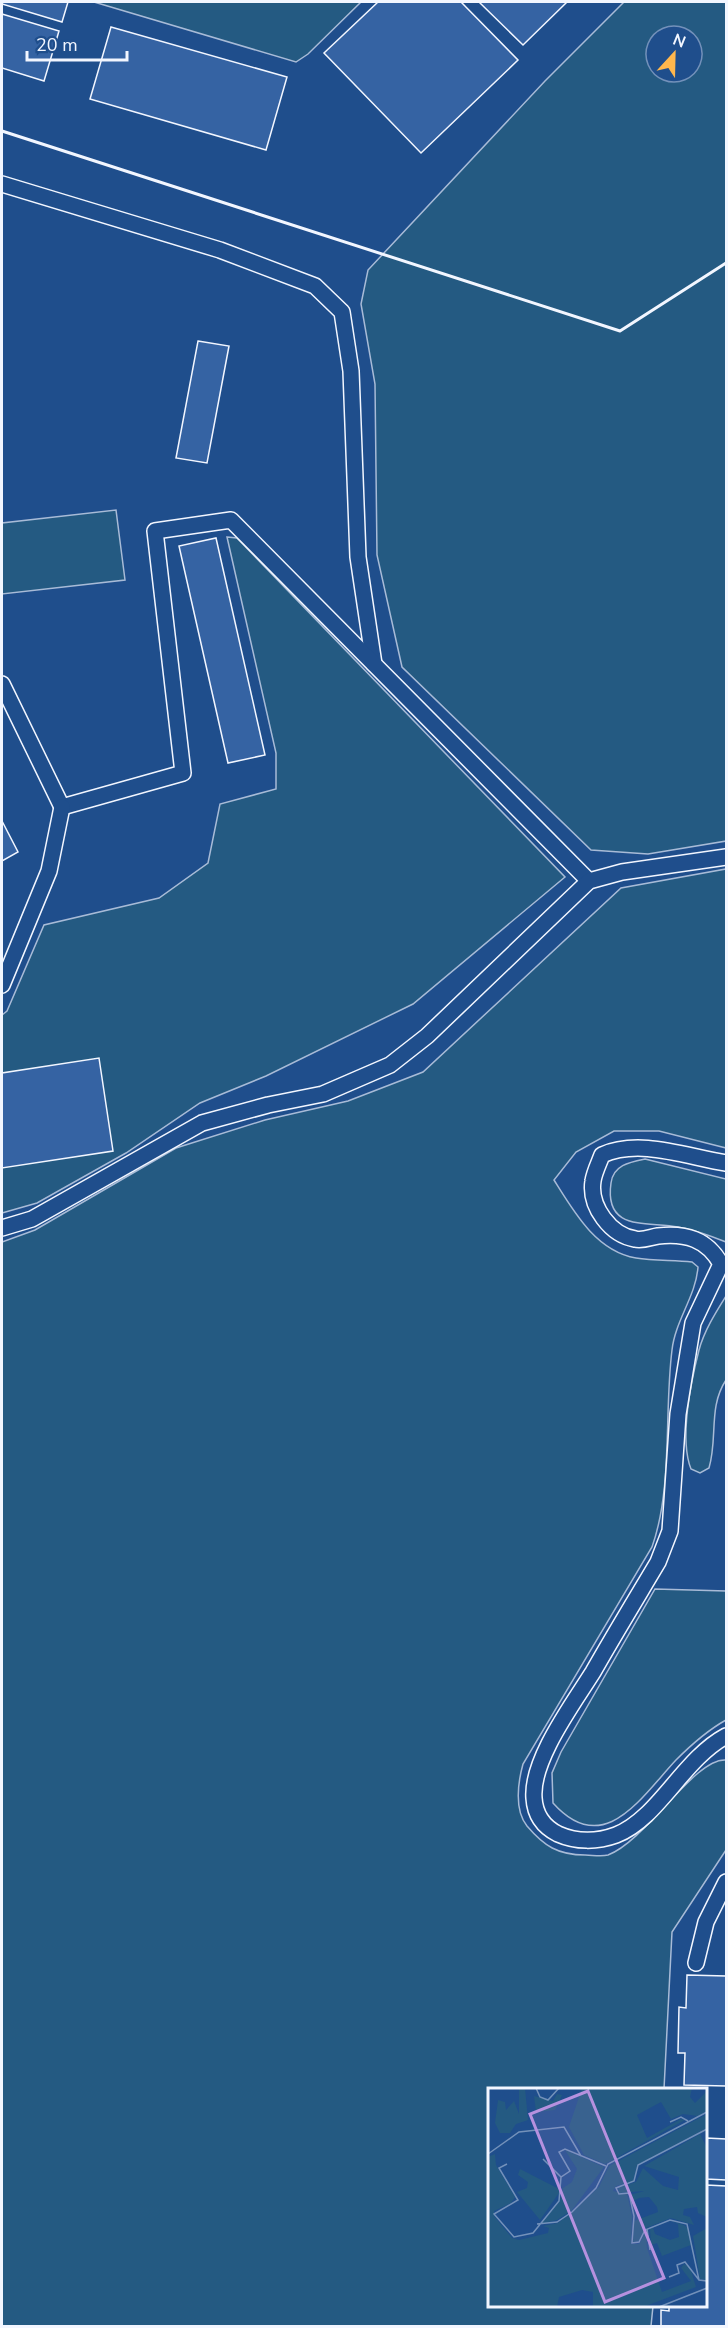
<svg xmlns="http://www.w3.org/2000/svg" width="728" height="2328" viewBox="0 0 728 2328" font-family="'Nunito Sans',sans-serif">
  <rect width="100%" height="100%" fill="#1f4e8c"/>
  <g fill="#245a82" stroke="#a8bbd7" stroke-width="1.5" fill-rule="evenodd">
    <path d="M94 2H361L308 54 296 62Z"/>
    <path d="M624 2H726V841L648 854 591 850 402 667 377 555 375 384 361 304 368 270 545 81ZM656 36H692V72H656Z"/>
    <path d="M116 510 125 580 2 594V523Z"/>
    <path d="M227 537 237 538 565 877 413 1004 266 1076 200 1103 126 1153 37 1203 2 1213V1015L7 1011 44 925 159 898 208 863 220 804 276 789V753Z"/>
    <path d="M726 869V1148L659 1131H614L576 1152 554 1180C574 1212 596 1251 636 1258 654 1261 673 1260 692 1262L698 1267C696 1296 675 1321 672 1350 664 1413 673 1488 652 1547L523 1764C518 1782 514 1810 527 1826 544 1846 558 1855 585 1855 592 1855 601 1857 608 1855 647 1840 695 1757 726 1760V1850L672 1932 664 2089 490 2090V2306H653L651 2326H2V1242L35 1230 176 1148 265 1120 348 1101 423 1072 621 888Z"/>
    <path d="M645 1159 726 1179V1242C711 1236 695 1230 678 1227 647 1221 604 1232 611 1183 613 1165 630 1162 645 1159Z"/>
    <path d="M726 1296V1380C708 1407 718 1438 709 1468L700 1473 691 1469C679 1439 691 1381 699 1350 704 1331 716 1312 726 1296Z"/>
    <path d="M655 1589 726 1591V1720C708 1730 690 1746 676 1760 642 1796 604 1860 553 1803L552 1773 561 1752Z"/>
  </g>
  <g fill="#3563a3" stroke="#f2f6ff" stroke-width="1.5">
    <path d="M2 2H68L62 22 2 4Z"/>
    <path d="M378 2H461L518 60 421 153 324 53Z"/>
    <path d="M479 2H567L523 45Z"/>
    <path d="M2 14 59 31 44 81 2 68Z"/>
    <path d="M111 27 287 77 266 150 90 99Z"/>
    <path d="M198 341 229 346 207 463 176 458Z"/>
    <path d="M216 538 265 755 228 763 179 546Z"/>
    <path d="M2 821 18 852 2 861Z"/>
    <path d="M99 1058 113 1151 2 1168V1073Z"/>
    <path d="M687 1975 726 1976V2086L684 2085 685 2053H678L679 2007 686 2008Z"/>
    <path d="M706 2138 726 2139V2180L706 2179Z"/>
    <path d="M706 2185 726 2186V2326H661V2310L669 2311V2306H706Z"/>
  </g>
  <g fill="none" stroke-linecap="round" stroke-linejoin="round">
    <g stroke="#f2f6ff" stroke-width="18">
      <g id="lane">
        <path d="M2 184 220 250 315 286 342 312 351 371 358 557 374 664"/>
        <path d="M2 684 62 807 183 773 155 531 231 520 589 881"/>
        <path d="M2 985 49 871 62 807"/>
        <path d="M726 1163C687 1157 640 1138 602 1155 599 1163 594 1173 593 1181 589 1207 611 1235 635 1239 643 1241 651 1237 658 1236 686 1233 707 1239 721 1264L693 1323 678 1414 670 1531 658 1562C636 1599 614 1635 593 1672 573 1704 531 1760 534 1798 535 1815 544 1827 558 1834 576 1842 597 1842 616 1835 658 1819 683 1759 726 1736"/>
        <path d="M2 1228 32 1219 202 1123 268 1105 323 1094 390 1065 427 1036 589 881 622 872 726 857"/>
        <path d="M696 1963 706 1922 726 1882"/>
      </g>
    </g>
    <use href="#lane" stroke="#1f4e8c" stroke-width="15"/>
    <path stroke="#f2f6ff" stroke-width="3" d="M2 131 620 331 726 263"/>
  </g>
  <g transform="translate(488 2088)">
    <rect width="219" height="219" fill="#1f4e8c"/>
    <path d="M31 0H37L40 32 28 36 22 45H12L7 35 10 12 17 14 18 22 26 13 31 26ZM94 0H204L202 9 207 15 219 3V23L210 28 195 26 183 31 173 14 149 27 159 50 193 31 197 32 117 76 96 67 81 39ZM69 6 74 7 67 22 48 24 46 8 65 13ZM219 26V40L149 77 145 93 128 98 125 103 139 106 144 128 143 156H151L158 144 159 160 174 204 203 193 193 180 196 176 202 179 208 199 155 219H105V204L94 202 71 209 69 219H0V69L7 66 8 77 27 109 23 115 6 123V128L24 150 31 152 60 145 61 140 55 138 70 135 84 124 111 99 121 78ZM212 46 219 60V129L210 125 209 119 196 121 195 127 202 129 206 137 183 130 158 140 151 153 145 154 146 133 170 124 169 119 161 109 151 110 145 113 146 122 142 107 156 103 132 105 130 100 148 94 155 80 175 98 190 102 191 89 156 78ZM77 62 116 79 84 122 69 132 53 136 72 113 75 100 84 94 89 81ZM32 81 73 102 52 132 29 104 39 100 40 94 30 87ZM182 133 196 137 201 141 203 157 174 168 169 155 163 157 162 141 178 134 165 140 167 146 182 152 191 149 190 136ZM219 140V191L217 192 212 191 205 148Z" fill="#245a82"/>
    <path fill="none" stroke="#7391ba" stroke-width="1.5" d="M48 0 52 9 60 12 71 0M182 34 193 29 200 33M219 41 150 77 146 93 128 100 131 106 141 105 146 128 144 155 151 154 157 142 182 132 199 136 211 192 219 193M0 66 31 44 76 39 93 68M55 71 73 89 82 83 71 64 77 61 118 78M19 76 11 80 30 112 6 126 26 149 45 145 71 113 73 89M49 136 69 134 84 124 108 100 120 76 219 24M159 141 162 162M181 189 191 185 189 177 197 174 211 192M171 219 219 200"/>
    <path fill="#b691df" fill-opacity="0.15" stroke="#b691df" stroke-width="3" d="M100 3 176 190 117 214 42 26Z"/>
    <rect width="219" height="219" fill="none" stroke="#f2f6ff" stroke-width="3"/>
  </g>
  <rect width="728" height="2328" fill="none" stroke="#f2f6ff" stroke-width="6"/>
  <g transform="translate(674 54) rotate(22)"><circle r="28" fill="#1f4e8c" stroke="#7391ba" stroke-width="1.5"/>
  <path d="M0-4.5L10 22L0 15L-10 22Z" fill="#ffb74d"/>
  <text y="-9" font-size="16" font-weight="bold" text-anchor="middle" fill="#f2f6ff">N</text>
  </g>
  <path d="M27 51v9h100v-9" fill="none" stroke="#f2f6ff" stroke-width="3"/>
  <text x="36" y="51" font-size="18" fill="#f2f6ff" stroke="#1f4e8c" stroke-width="4.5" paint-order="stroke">20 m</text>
</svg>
